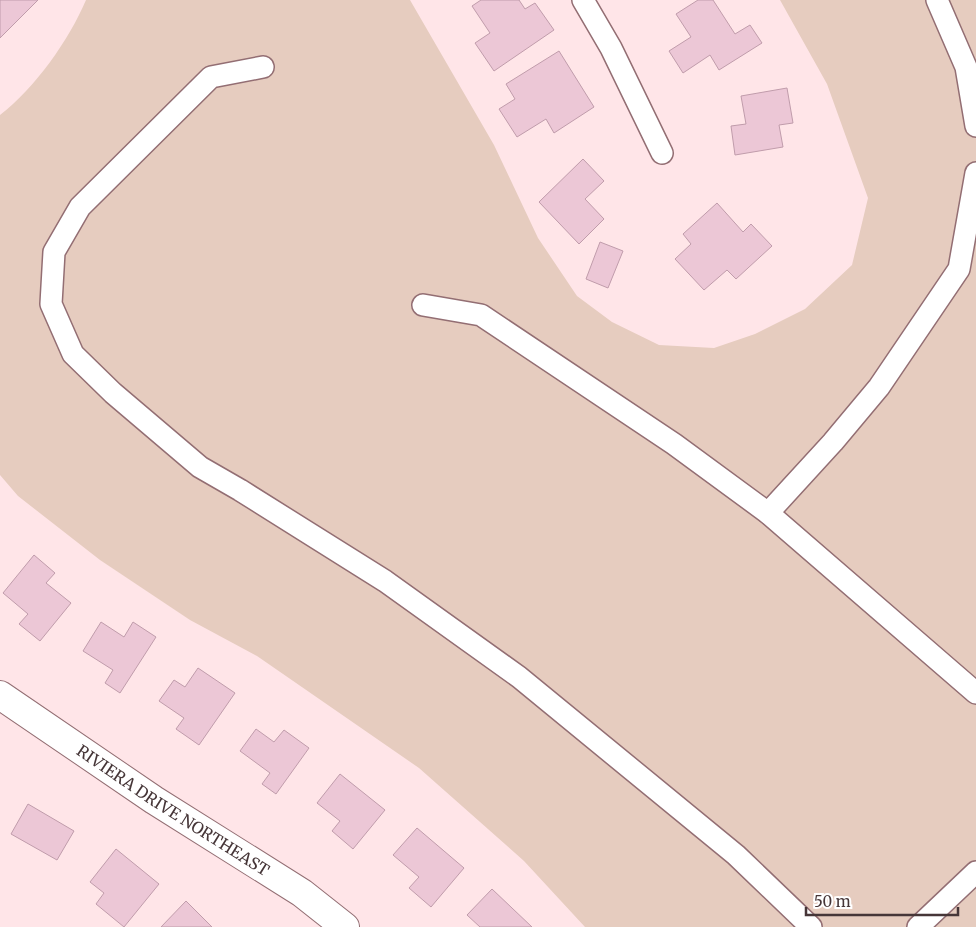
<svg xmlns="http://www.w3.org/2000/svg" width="976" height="927" viewBox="0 0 976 927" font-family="Merriweather,serif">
  <rect width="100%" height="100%" fill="#ffe5e8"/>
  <path fill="#e6ccbf" d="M86 0H410L494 145 538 238 577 296 612 322 659 345 714 348 755 334 805 309 852 265 868 198 827 84 780 0H976V927H585L524 861 419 768 257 656 190 620 100 560 18 496 0 475V115C35 88 69 40 86 0Z"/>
  <g fill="#ecc7d6" stroke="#c09cab">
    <path d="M0 0H38L0 38Z"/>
    <path d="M481 0H519L525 9 535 3 554 30 494 71 475 43 490 33 472 6Z"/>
    <path d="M698 0H713L735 34 750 25 762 43 719 70 710 55 683 73 669 51 691 37 676 14Z"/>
    <path d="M559 51 594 107 554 133 546 119 517 137 499 109 515 99 506 84Z"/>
    <path d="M787 88 793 123 779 125 783 147 735 155 731 126 746 124 741 96Z"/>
    <path d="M583 159 604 181 585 199 604 219 579 244 539 202Z"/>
    <path d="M717 203 743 232 751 224 772 246 736 279 727 270 704 290 675 259 691 244 683 234Z"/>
    <path d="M600 242 623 251 608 288 586 279Z"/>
    <path d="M34 555 55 573 46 583 71 603 40 641 19 624 28 614 3 593Z"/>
    <path d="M101 622 124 637 133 622 156 637 120 693 105 683 113 670 83 651Z"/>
    <path d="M198 668 235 693 199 745 176 729 184 718 159 701 174 680 185 687Z"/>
    <path d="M256 729 274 742 284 730 309 748 276 794 262 784 270 773 240 751Z"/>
    <path d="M340 774 385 810 353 849 332 831 340 821 317 803Z"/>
    <path d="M28 804 74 831 57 860 11 834Z"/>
    <path d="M417 828 464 868 431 907 409 888 419 877 393 855Z"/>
    <path d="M116 849 159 884 124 927 96 904 104 893 90 882Z"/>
    <path d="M492 889 532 927H480L467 915Z"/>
    <path d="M186 901 212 927H161Z"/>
  </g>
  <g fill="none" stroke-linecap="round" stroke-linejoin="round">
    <g stroke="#936e73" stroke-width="24">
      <g id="street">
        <path d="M583 0 611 48 662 153"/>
        <path d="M937 0 966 67 976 126"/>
        <path d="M263 67 211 77 80 207 54 252 51 304 73 354 113 393 200 467 240 490 385 581 519 677 736 855 811 927"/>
        <path d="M423 305 481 315 674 444 768 513 976 693"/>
        <path d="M768 513 833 442 879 387 959 269 976 173"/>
        <path d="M918 927 976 872"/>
      </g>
    </g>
    <g stroke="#936e73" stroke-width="30">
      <g id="secondary">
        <path id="s1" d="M0 695 154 800 302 893 345 927"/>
      </g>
    </g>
    <use href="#street" stroke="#fff" stroke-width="21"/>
    <use href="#secondary" stroke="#fff" stroke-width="28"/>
  </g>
  <g text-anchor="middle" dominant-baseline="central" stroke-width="4" stroke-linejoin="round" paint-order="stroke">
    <g font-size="16" fill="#463638" stroke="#fff">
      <text stroke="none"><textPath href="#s1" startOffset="208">RIVIERA DRIVE NORTHEAST</textPath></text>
    </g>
  </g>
  <path d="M806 907v8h152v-8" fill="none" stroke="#463638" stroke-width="2.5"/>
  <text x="814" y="907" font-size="15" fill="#463638" stroke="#ffffff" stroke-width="4" paint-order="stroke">50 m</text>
</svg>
